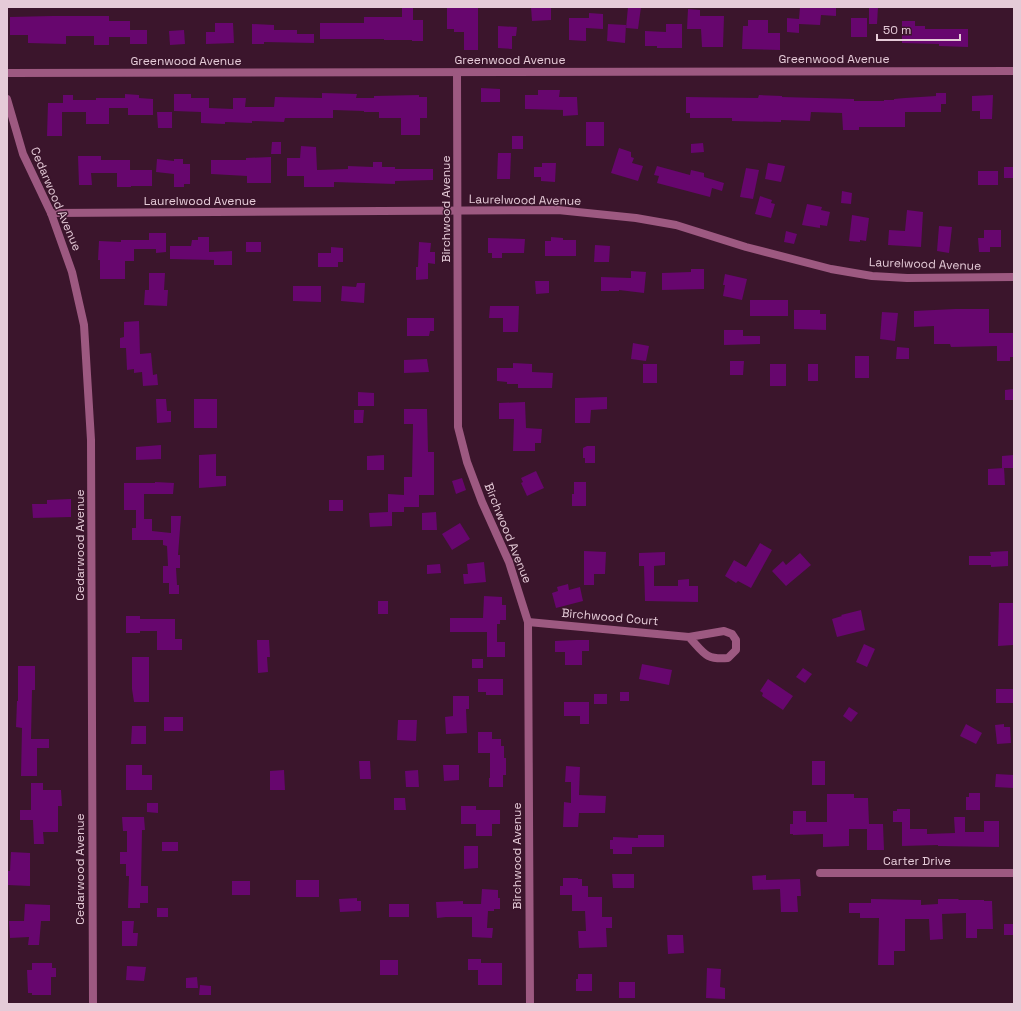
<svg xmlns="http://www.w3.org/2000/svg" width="1021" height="1011" viewBox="0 0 1021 1011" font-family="'Space Grotesk',sans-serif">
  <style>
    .building { fill: #67066e }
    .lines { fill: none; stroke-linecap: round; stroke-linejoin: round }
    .street { stroke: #9d5981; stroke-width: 8 }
    .labels { text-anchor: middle; stroke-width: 3; stroke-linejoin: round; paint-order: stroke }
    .street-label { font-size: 12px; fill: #e5cbd8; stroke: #3b152c }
  </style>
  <rect width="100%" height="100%" fill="#3b152c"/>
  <g class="building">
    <polygon points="402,7 413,7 413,20 423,20 423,41 412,41 412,40 384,40 384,39 320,39 320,23 364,23 364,17 402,17"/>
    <polygon points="447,7 478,7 478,50 464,50 464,32 454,32 454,29 447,29"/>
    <polygon points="531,7 551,7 551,20 532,21"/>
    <polygon points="628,7 641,7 638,29 626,28"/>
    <polygon points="800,7 836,7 836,16 821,15 820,25 799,24 799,33 787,32 787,18 799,19"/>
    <polygon points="869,7 878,7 877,24 869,24"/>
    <polygon points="688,9 700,10 700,16 724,16 723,47 702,47 701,29 687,29"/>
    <polygon points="589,13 603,14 603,29 586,28 586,41 569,40 569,18 589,18"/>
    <polygon points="52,16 109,16 109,21 130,21 130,30 147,30 147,44 130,44 130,37 109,37 109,45 94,45 94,36 66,36 66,44 28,43 28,35 10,35 10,17"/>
    <rect x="851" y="18" width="16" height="19"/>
    <polygon points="748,20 768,20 768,33 780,33 780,50 742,49 743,26 748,26"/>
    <polygon points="902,21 915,21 915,26 925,26 925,29 968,29 968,47 939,46 939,44 902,43"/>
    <polygon points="215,23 233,23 234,43 206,44 206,32 215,32"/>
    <polygon points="252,24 274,25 274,30 297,30 297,34 314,34 314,43 264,42 264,44 252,44"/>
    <polygon points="608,24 626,25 625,43 607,41"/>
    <polygon points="666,24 682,24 682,48 657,48 657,46 645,46 645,31 666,32"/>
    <polygon points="498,26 517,27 516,36 512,36 512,49 498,48"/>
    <polygon points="184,30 185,44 170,45 169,31"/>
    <polygon points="481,88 500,89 500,102 481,102"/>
    <polygon points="538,90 560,90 559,97 577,97 578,115 563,116 563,110 525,109 525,95 538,95"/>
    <polygon points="322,93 357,94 356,98 374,98 374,96 419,95 419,97 427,97 427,118 420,118 420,135 401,135 401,118 379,118 379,112 364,112 364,111 333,110 333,118 285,118 284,122 252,121 252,123 225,122 225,124 201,123 201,112 174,111 174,94 191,94 191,98 209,98 209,108 233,109 233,98 246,98 245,107 274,107 275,97 322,98"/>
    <polygon points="936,93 946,93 946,104 941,104 941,112 905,112 905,127 859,127 859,130 843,130 842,113 811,112 810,121 781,120 781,122 732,121 732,118 690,118 690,113 686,113 686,97 758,98 759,95 782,96 782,97 854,99 854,101 884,101 884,100 894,100 894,99 905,98 936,96"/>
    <polygon points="125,94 139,95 139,98 153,99 153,115 128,115 128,108 109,108 109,124 86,124 86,112 62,112 62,136 47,136 48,103 63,103 63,95 73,95 73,100 96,100 96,98 125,98"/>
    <polygon points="993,95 992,119 980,119 980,111 972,111 972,96"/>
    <polygon points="157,112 172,112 172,128 158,128"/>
    <rect x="586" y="122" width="18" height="24"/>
    <rect x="512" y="136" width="11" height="13"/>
    <polygon points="272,142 281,142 281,154 271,154"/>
    <polygon points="703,143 704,152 691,153 691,144"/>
    <polygon points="301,146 316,147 317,170 348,169 348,166 373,167 373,162 382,162 382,167 395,167 395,169 433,169 433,180 395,181 395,184 334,182 334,187 304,187 304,176 287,176 287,158 300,158"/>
    <polygon points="619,148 631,152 631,157 634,158 632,163 643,166 638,181 611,173"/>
    <polygon points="498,153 511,153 510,179 497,179"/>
    <polygon points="78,156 101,156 101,160 130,160 130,170 152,170 152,186 131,186 131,187 117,187 117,173 91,173 92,185 79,185"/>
    <polygon points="271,157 271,183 247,183 247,176 211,174 211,160 246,160 246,158"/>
    <polygon points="157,159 174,161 174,159 183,159 183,164 190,164 190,184 184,184 184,187 174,187 174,174 156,172"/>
    <polygon points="542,163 556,163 555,182 541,181 541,177 534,177 534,167 542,167"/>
    <polygon points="768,163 785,166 781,182 765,179"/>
    <polygon points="657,166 690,175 691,170 704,173 704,177 724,183 722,191 712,188 710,197 657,183 659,176 654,175"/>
    <rect x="1004" y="167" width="10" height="11"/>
    <polygon points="746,168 759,170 753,199 740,197"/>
    <rect x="978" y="171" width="20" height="14"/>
    <polygon points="842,191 852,193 851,204 841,203"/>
    <polygon points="760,196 772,200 771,203 775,204 771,218 755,214"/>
    <polygon points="807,204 822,207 821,210 830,212 827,226 820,225 820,228 802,225"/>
    <polygon points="907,210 923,212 921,247 888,245 889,230 905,231"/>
    <polygon points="852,215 869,218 866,241 860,240 860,242 849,241"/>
    <polygon points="939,226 952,227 949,253 937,251"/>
    <polygon points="984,230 1001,230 1001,247 990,247 990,252 979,252 978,238 984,238"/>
    <polygon points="786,231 797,234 794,244 784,242"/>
    <polygon points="149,233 166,233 166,252 156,253 156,249 134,249 134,261 125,261 125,279 100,279 100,260 98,260 99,241 121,242 121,240 149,240"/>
    <polygon points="198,237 209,237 209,252 232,251 232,265 214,265 214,260 170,259 170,246 191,246 192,240 198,240"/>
    <polygon points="551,237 563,238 563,240 576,240 576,256 545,256 545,241 551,241"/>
    <polygon points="488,238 525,239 524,253 502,253 502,258 492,258 492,253 488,253"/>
    <rect x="246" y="242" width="15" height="10"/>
    <polygon points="419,242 431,243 430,252 435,252 435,264 428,263 428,279 416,280 416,267 418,267"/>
    <polygon points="595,245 610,246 609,262 594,262"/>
    <polygon points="331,247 343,248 343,262 338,262 338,267 318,267 318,253 331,253"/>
    <polygon points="691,269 704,269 704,289 662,290 662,273 691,272"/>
    <polygon points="631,271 646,272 644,293 619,290 619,291 601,291 601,277 631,278"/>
    <polygon points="149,273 165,273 164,290 168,290 167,306 144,305 145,290 149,290"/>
    <polygon points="725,274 747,279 742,300 723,296 725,285 723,285"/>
    <polygon points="535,281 549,281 549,293 536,294"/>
    <polygon points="357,283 365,283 364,303 341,301 342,286 356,287"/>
    <polygon points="293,286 321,286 321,302 293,301"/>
    <rect x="750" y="300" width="38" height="16"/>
    <polygon points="490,306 519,306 518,332 503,332 503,318 489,318"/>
    <polygon points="955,309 989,309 989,333 1014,333 1014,357 1010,357 1010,361 997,361 997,346 951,347 950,344 934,344 934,326 914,327 914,311"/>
    <polygon points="794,310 820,310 820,314 826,314 826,330 794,329"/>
    <polygon points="882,312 898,313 895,341 880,339"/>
    <polygon points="407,318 434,318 434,331 430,331 429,336 407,336"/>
    <polygon points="139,321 140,354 151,353 153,375 157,374 158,385 143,386 142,372 134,373 134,369 127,370 126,348 120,348 120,338 124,337 124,322"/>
    <polygon points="724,330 743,330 743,336 760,336 760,344 724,345"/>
    <polygon points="633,343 649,346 646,361 631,359"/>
    <polygon points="897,347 909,348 909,359 896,359"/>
    <rect x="855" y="356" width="14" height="22"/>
    <polygon points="427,359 429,372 404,373 404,360"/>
    <polygon points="730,361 744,361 743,375 730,375"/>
    <polygon points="513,363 532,364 532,372 553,373 552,388 518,388 518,384 507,384 507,382 497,381 497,368 513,368"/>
    <rect x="643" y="364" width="14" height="19"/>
    <rect x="770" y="364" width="16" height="22"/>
    <rect x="808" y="364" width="10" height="17"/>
    <polygon points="1014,389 1014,400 1005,400 1005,390"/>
    <polygon points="358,392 374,393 374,406 358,406"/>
    <polygon points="607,397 607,409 591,410 590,423 575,423 575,398"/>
    <polygon points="156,399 166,399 167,411 171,411 171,422 157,423"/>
    <rect x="194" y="399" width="23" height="29"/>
    <polygon points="525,402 526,428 542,429 541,443 535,443 535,451 513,451 514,419 499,419 499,403"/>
    <polygon points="404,409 427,409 428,452 434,452 434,495 419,495 419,507 404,507 404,512 392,512 392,526 370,527 369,513 388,512 388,494 404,495 404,477 412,477 413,424 404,424"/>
    <polygon points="354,410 364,410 363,423 354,423"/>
    <polygon points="161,445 161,459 136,460 136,447"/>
    <polygon points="587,446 595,446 595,463 585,463 585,458 583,458 583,448"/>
    <polygon points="216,454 216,476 226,476 226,486 199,488 199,455"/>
    <polygon points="384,455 384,470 367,470 367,456"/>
    <polygon points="1014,455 1014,468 1002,468 1002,456"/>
    <polygon points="1004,468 1005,485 988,485 988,469"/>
    <polygon points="536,471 544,488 527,496 521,483 523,482 521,478"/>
    <polygon points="462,478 466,490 456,494 452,481"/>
    <polygon points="155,482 174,483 173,494 144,494 144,519 152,519 152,531 171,533 171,516 181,516 178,555 180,555 180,568 176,568 177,585 179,585 179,594 169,594 169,583 163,583 163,566 168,566 167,546 163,545 163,540 132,540 132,528 136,528 136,510 124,510 124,483 155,483"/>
    <polygon points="574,482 586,482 586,506 572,506 572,494 574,494"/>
    <polygon points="71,499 71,517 33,518 32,504 47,504 47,500"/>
    <rect x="329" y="500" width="14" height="11"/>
    <polygon points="436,512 437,530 422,530 422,513"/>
    <polygon points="460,523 470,539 452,550 442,534"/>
    <polygon points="760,543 772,550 751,588 738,581 736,583 725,576 734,560 746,567"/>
    <polygon points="584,551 606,552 605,574 594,574 594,585 584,585"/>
    <polygon points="1008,551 1008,566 991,567 991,565 969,565 969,556 991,556 990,552"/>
    <polygon points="665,552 665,565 654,566 654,586 678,586 678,580 689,579 689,586 698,586 698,602 645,601 644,566 639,566 639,553"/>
    <polygon points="800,553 811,565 786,586 772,571 783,561 786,565"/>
    <polygon points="484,562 486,582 464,584 463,574 468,574 467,564"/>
    <polygon points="440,564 441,573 427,574 427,565"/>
    <polygon points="568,584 569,590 580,587 583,601 556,608 552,593 558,591 557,587"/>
    <polygon points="484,596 502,597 502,605 506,605 506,620 500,620 500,624 497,624 497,642 505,642 505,657 487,657 487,632 450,632 450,618 483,618"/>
    <rect x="378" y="601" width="10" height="13"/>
    <polygon points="999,603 1014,603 1013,645 998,646"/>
    <polygon points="861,610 865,630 837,637 832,619 842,616 841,615"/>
    <polygon points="126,616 140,616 140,619 175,619 175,639 182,639 182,650 157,650 157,631 140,631 140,633 126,633"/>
    <polygon points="257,640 269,640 270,657 267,657 268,672 258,673"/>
    <polygon points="576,640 589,640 589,651 582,651 582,665 565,665 565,652 555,652 555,641"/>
    <polygon points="864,644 875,649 867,667 856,662"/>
    <polygon points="132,657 149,657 149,702 134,702 132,689"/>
    <rect x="472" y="659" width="11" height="9"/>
    <polygon points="642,664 672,670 669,685 639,679"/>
    <polygon points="18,666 35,666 35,690 32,690 31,739 49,739 49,748 37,748 37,776 21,776 22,728 16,727 17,701 18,701"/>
    <polygon points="803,668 812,674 805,683 796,677"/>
    <polygon points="478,679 503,679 503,695 486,695 486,692 478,692"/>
    <polygon points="768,679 793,696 783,710 762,696 763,693 760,691"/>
    <rect x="996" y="689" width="18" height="14"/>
    <rect x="620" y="692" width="9" height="9"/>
    <rect x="594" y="694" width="13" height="10"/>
    <polygon points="453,696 469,696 469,709 466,709 467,733 446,734 445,717 453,716"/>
    <polygon points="564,702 589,702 589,724 580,724 580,716 564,716"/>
    <polygon points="849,707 858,713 851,722 843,716"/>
    <rect x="164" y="717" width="19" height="14"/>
    <polygon points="398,720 417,720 416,741 397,740"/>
    <polygon points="966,724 982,733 976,744 960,736"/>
    <polygon points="1004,724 1004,727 1010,727 1011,743 997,744 995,725"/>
    <polygon points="132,726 146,726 146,744 131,744"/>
    <polygon points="478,732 492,732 492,739 501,739 501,746 504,746 504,758 506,758 506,775 503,775 503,787 489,787 489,778 490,778 490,753 478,753"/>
    <polygon points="359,761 370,761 371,779 360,779"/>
    <rect x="812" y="761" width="13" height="24"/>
    <polygon points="126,765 142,765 142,775 152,775 152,790 126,790"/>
    <polygon points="443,765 459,765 459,780 444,781"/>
    <polygon points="566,766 580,767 579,795 606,796 605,813 579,813 578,827 563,827 564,802 571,803 571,782 565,782"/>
    <polygon points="284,770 285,790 270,790 270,771"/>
    <polygon points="418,770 419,787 406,787 405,771"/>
    <polygon points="996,774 1014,775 1014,788 995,787"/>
    <polygon points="31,783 43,783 43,790 61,790 62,806 58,806 58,832 43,832 44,844 34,844 33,820 20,820 20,810 31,810"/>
    <polygon points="969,793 980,793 980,810 966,810 966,797 969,797"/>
    <polygon points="827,794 854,794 854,798 868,798 869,824 883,824 884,850 867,850 867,829 849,829 849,846 823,847 823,834 793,835 793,834 790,834 790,824 793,824 793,811 806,811 806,822 827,822"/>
    <polygon points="394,798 405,798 406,810 394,810"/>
    <polygon points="147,803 158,803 158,813 147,812"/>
    <polygon points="461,806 476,806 476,810 500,810 500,824 492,824 492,836 476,836 476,824 461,824"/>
    <polygon points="897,809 910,809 910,829 927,829 927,834 955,833 954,817 965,817 965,832 984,832 984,821 999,821 999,847 938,846 938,845 902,846 902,822 893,822 893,811 897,811"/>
    <polygon points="122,817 144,817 145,830 142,830 141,886 148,886 148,903 140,903 140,908 128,908 129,876 126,876 126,864 120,864 120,852 127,852 127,831 123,831"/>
    <polygon points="638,835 664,835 664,847 632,847 632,854 613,854 613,849 610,849 610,840 613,840 613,837 638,838"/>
    <rect x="162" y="842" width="16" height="9"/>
    <polygon points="464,846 478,846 478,868 464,869"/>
    <polygon points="11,852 30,853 30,886 7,885 7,871 10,871"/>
    <polygon points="612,874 634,874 634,888 613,888"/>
    <polygon points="766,875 766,880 800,879 801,896 797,896 798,912 781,912 780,889 753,890 752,876"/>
    <polygon points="563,878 578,878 578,879 582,879 582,886 588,886 588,897 602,897 602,917 612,917 612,928 606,928 607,947 579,948 578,931 586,931 585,911 572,911 572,895 560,895 560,886 563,886"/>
    <rect x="296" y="880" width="23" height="17"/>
    <rect x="232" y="881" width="18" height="14"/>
    <polygon points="482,889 498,890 498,898 500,898 500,909 494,909 494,911 488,911 487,928 493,928 492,938 472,937 472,917 446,917 437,918 436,902 463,901 463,904 481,904"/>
    <polygon points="357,898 357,901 361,901 361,911 340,912 339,899"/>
    <polygon points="871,899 921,900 921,905 938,904 938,899 958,899 959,900 984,900 984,901 992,901 993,929 977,929 977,938 966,938 966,913 942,914 943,939 930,940 929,919 905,919 905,951 894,951 894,965 878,965 879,918 860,918 860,913 849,913 849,903 871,903"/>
    <polygon points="25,904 50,905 50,921 41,921 39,945 28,945 29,937 10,938 9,921 24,921"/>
    <rect x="389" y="904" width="20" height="13"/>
    <rect x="157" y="908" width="11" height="9"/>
    <polygon points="122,921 134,921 133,933 138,933 137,946 122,946"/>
    <rect x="1004" y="924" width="9" height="11"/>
    <polygon points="667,935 683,935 684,953 668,954"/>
    <polygon points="468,959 481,959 481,963 502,963 502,985 478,985 478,970 468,970"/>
    <rect x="380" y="960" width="18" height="15"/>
    <polygon points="32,963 52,963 52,968 56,968 56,977 51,977 51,995 32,995 32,993 28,993 27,970 32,970"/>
    <polygon points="127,966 146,967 144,981 126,980"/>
    <polygon points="707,968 721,969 720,987 725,988 725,999 706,998"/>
    <polygon points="578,974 592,974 592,991 576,991 576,979 578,979"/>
    <polygon points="197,977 198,988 186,988 186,978"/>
    <rect x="619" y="982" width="16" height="16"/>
    <polygon points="200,985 211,986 211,995 199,995"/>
  </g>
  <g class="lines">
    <g class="street">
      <polyline points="7,73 1014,71"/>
      <polyline points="457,73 458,427 467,462 482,502 509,562 528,622 530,1004"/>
      <polyline points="7,99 23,154 51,213 72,272 84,325 91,440 93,1004"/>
      <polyline points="51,213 558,210 636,218 676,225 746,247 831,269 872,276 907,278 1014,277"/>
      <path d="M 528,622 L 689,637 C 704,653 705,660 728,658 L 736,650 L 736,640 L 732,634 L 724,631 L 689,637"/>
      <polyline points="820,873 1014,873"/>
    </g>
  </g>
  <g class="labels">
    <g class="street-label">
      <text x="834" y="63">Greenwood Avenue</text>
      <text x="510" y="64">Greenwood Avenue</text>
      <text x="186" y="65">Greenwood Avenue</text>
      <text transform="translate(56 199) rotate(67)" y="4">Cedarwood Avenue</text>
      <text transform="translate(525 200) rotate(1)" y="4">Laurelwood Avenue</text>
      <text x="200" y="205">Laurelwood Avenue</text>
      <text transform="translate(446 209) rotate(-90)" y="4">Birchwood Avenue</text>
      <text transform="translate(925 264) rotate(2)" y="4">Laurelwood Avenue</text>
      <text transform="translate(508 533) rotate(68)" y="4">Birchwood Avenue</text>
      <text transform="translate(80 545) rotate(-90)" y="4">Cedarwood Avenue</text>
      <text transform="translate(610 617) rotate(5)" y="4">Birchwood Court</text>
      <text transform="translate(517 856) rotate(-90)" y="4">Birchwood Avenue</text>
      <text x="917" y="865">Carter Drive</text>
      <text transform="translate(80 869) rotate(-90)" y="4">Cedarwood Avenue</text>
    </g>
  </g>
  <rect width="1021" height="1011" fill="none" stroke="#e5cbd8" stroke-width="16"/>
  <path d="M877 34v6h83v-6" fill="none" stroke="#e5cbd8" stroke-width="2"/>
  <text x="883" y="34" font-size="12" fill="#e5cbd8" stroke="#3b152c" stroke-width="3" paint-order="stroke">50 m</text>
</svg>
